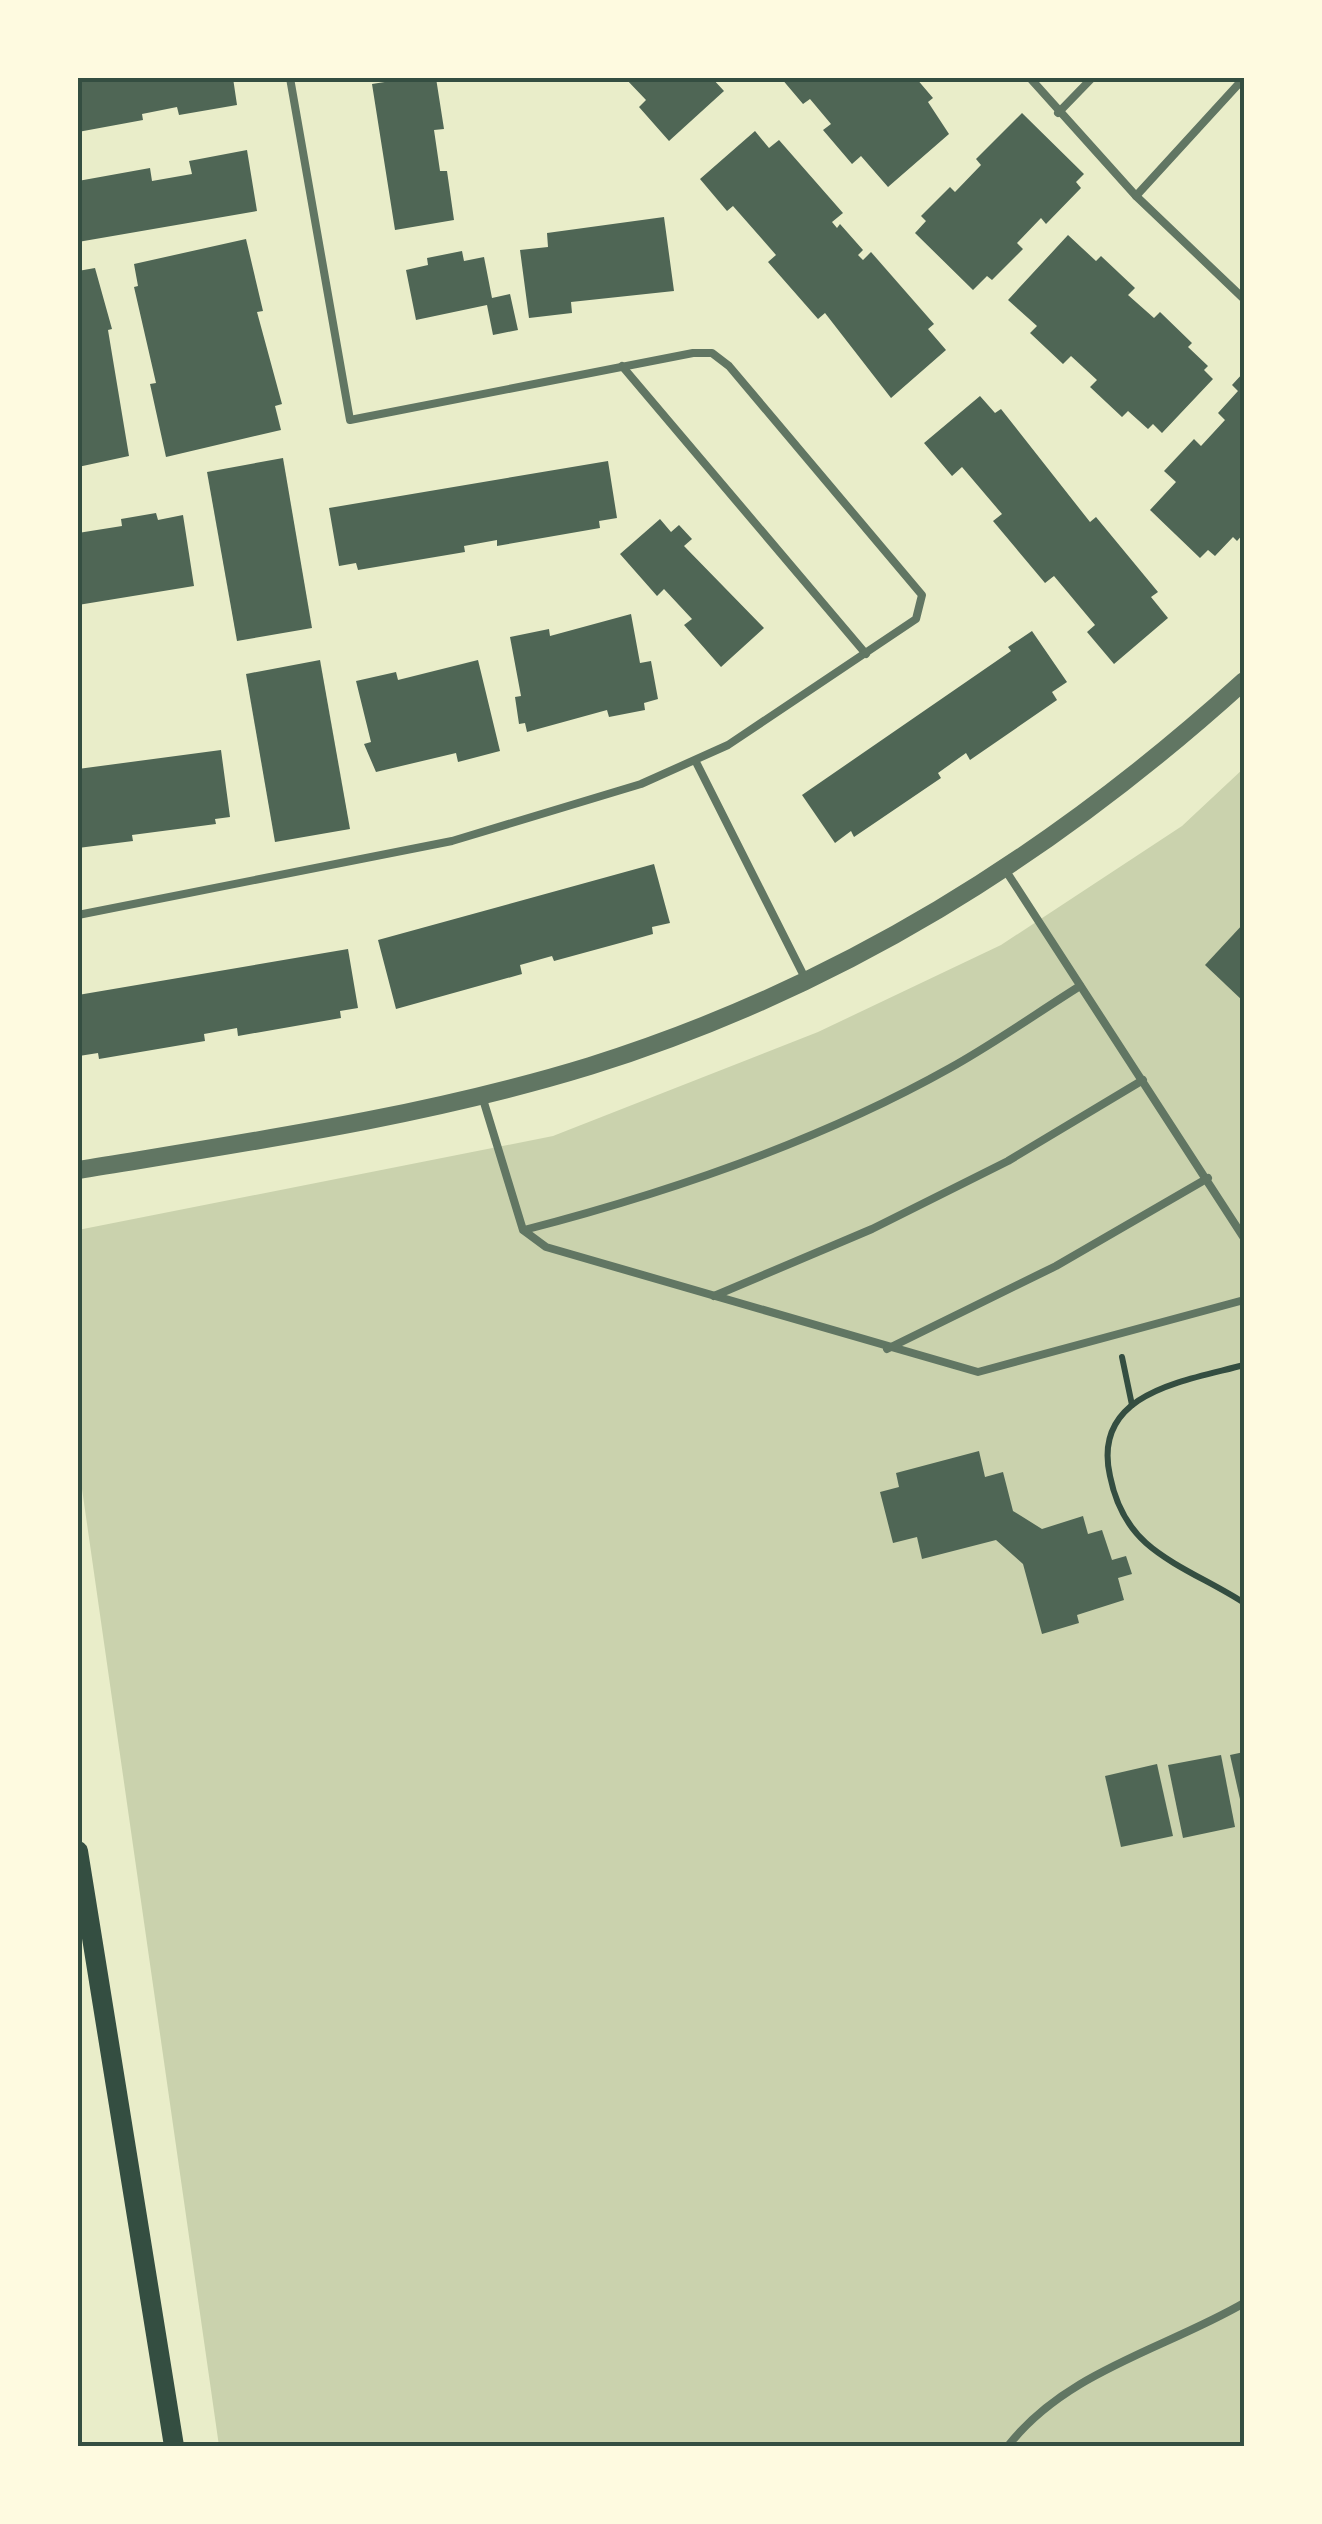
<svg xmlns="http://www.w3.org/2000/svg" width="1322" height="2524" viewBox="0 0 1322 2524" font-family="'Asap Condensed',sans-serif">
  <style>
    .green { fill: #cad2ad }
    .building { fill: #4f6655 }
    .lines { fill: none; stroke-linecap: round; stroke-linejoin: round }
    .path { stroke: #344e41; stroke-width: 6 }
    .service { stroke: #617663; stroke-width: 8 }
    .tertiary { stroke: #617663; stroke-width: 18 }
    .secondary { stroke: #344e41; stroke-width: 20 }
    .neatline { fill: none; stroke: #344e41; stroke-width: 4 }
  </style>
  <rect width="100%" height="100%" fill="#e9edc9"/>
  <polygon class="green" points="1244,768 1244,2446 219,2446 78,1461 78,1230 553,1136 818,1032 1001,945 1182,826"/>
  <g class="building">
    <polygon points="78,78 233,78 237,105 179,115 177,107 142,114 143,120 78,132"/>
    <polygon points="410,78 436,78 444,129 434,130 440,171 447,171 454,220 395,230 372,84"/>
    <polygon points="625,78 712,78 724,91 669,141 639,107 646,100"/>
    <polygon points="781,78 916,78 933,98 928,102 949,134 888,187 861,156 852,164 823,130 831,124 810,99 803,104"/>
    <polygon points="1022,113 1084,174 1076,182 1081,188 1046,224 1041,218 1017,243 1023,249 992,280 987,276 973,290 915,233 926,221 921,216 950,187 955,192 981,165 976,159"/>
    <polygon points="755,131 769,148 779,140 843,213 832,222 837,228 840,224 863,250 858,255 863,260 871,252 934,324 928,329 946,350 891,398 825,313 818,319 768,262 776,255 733,206 727,211 700,179"/>
    <polygon points="247,150 257,211 78,242 78,181 150,168 152,181 192,174 189,161"/>
    <polygon points="664,217 674,291 571,302 572,313 529,318 520,250 548,247 547,233"/>
    <polygon points="1068,235 1096,261 1101,256 1135,288 1128,295 1154,318 1160,312 1192,343 1188,347 1208,366 1204,370 1213,379 1162,433 1153,424 1148,429 1128,411 1122,417 1090,387 1097,380 1071,356 1063,364 1030,333 1037,326 1008,300"/>
    <polygon points="246,239 263,311 257,312 282,404 275,406 281,430 166,457 150,384 156,383 134,287 138,286 134,264"/>
    <polygon points="462,251 464,261 484,257 492,298 510,294 518,330 493,335 487,305 416,320 406,270 428,265 427,258"/>
    <polygon points="95,268 112,329 108,330 129,456 78,467 78,271"/>
    <polygon points="1244,372 1244,533 1237,541 1233,537 1215,556 1208,550 1200,558 1150,510 1176,482 1164,471 1194,439 1201,446 1225,420 1218,413 1238,391 1232,385"/>
    <polygon points="980,396 995,413 1001,409 1090,522 1096,517 1158,592 1151,597 1168,618 1114,664 1087,632 1095,625 1054,576 1045,583 993,521 1002,514 962,467 952,476 924,443"/>
    <polygon points="283,458 312,628 237,641 207,472"/>
    <polygon points="608,461 617,518 599,521 600,528 497,546 497,540 464,546 465,552 358,570 356,563 339,566 329,508"/>
    <polygon points="156,513 158,520 183,515 194,586 78,605 78,533 122,526 121,519"/>
    <polygon points="660,519 671,532 679,525 692,539 684,546 764,628 721,667 684,625 692,619 664,589 657,596 620,554"/>
    <polygon points="631,614 640,663 651,661 658,699 644,703 645,710 609,717 607,710 527,732 525,723 519,724 515,697 521,696 510,637 549,629 550,636"/>
    <polygon points="1032,631 1067,682 1052,692 1057,700 970,760 966,753 938,773 941,778 854,837 851,831 835,843 802,795 1011,651 1008,647"/>
    <polygon points="320,660 350,829 275,842 246,674"/>
    <polygon points="478,660 500,751 458,762 456,753 376,772 364,744 371,742 356,681 396,672 398,680"/>
    <polygon points="221,750 230,817 215,819 216,824 132,835 133,841 78,848 78,769"/>
    <polygon points="654,864 670,923 652,927 653,934 554,961 552,956 520,965 522,974 396,1009 378,940"/>
    <polygon points="1244,923 1244,1002 1205,965"/>
    <polygon points="348,949 358,1008 340,1011 341,1018 238,1036 237,1028 204,1034 205,1041 99,1059 98,1053 79,1056 78,995"/>
    <polygon points="979,1451 985,1477 1003,1472 1013,1511 1042,1529 1083,1516 1088,1534 1102,1530 1112,1560 1126,1556 1132,1574 1118,1578 1124,1600 1077,1615 1079,1623 1042,1634 1023,1564 996,1540 922,1559 917,1537 893,1543 880,1492 899,1487 896,1473"/>
    <polygon points="1244,1752 1244,1807 1242,1808 1230,1755"/>
    <polygon points="1221,1755 1235,1827 1183,1838 1168,1765"/>
    <polygon points="1157,1764 1173,1836 1121,1847 1105,1776"/>
  </g>
  <g class="lines">
    <g class="path">
      <polyline points="1122,1357 1132,1405"/>
      <path d="M 1244,1365 C 1185,1381 1091,1392 1110,1476 C 1115,1501 1126,1525 1146,1543 C 1173,1567 1214,1583 1244,1603"/>
    </g>
    <g class="service">
      <polyline points="1030,78 1136,196 1244,299"/>
      <polyline points="1058,113 1092,78"/>
      <polyline points="1136,196 1244,78"/>
      <polyline points="622,366 866,654"/>
      <polyline points="696,762 806,980"/>
      <polyline points="1006,871 1244,1238"/>
      <polyline points="78,915 452,841 641,784 728,745 916,619 922,595 729,366 712,353 693,353 350,420 290,78"/>
      <polyline points="482,1096 523,1230 546,1247 978,1372 1244,1300"/>
      <path d="M 524,1230 C 671,1192 818,1142 950,1068 C 995,1043 1037,1013 1080,986"/>
      <polyline points="714,1296 872,1229 1008,1161 1143,1080"/>
      <polyline points="887,1349 1056,1266 1208,1178"/>
      <path d="M 1008,2446 C 1066,2371 1165,2349 1244,2303"/>
    </g>
    <path class="tertiary" d="M 78,1170 C 248,1142 424,1117 590,1066 C 839,988 1052,855 1244,681"/>
    <polyline class="secondary" points="78,1851 174,2446"/>
  </g>
  <rect width="1322" height="2524" fill="none" stroke="#fefae0" stroke-width="160"/>
  <rect x="80" y="80" width="1162" height="2364" class="neatline"/>
</svg>
